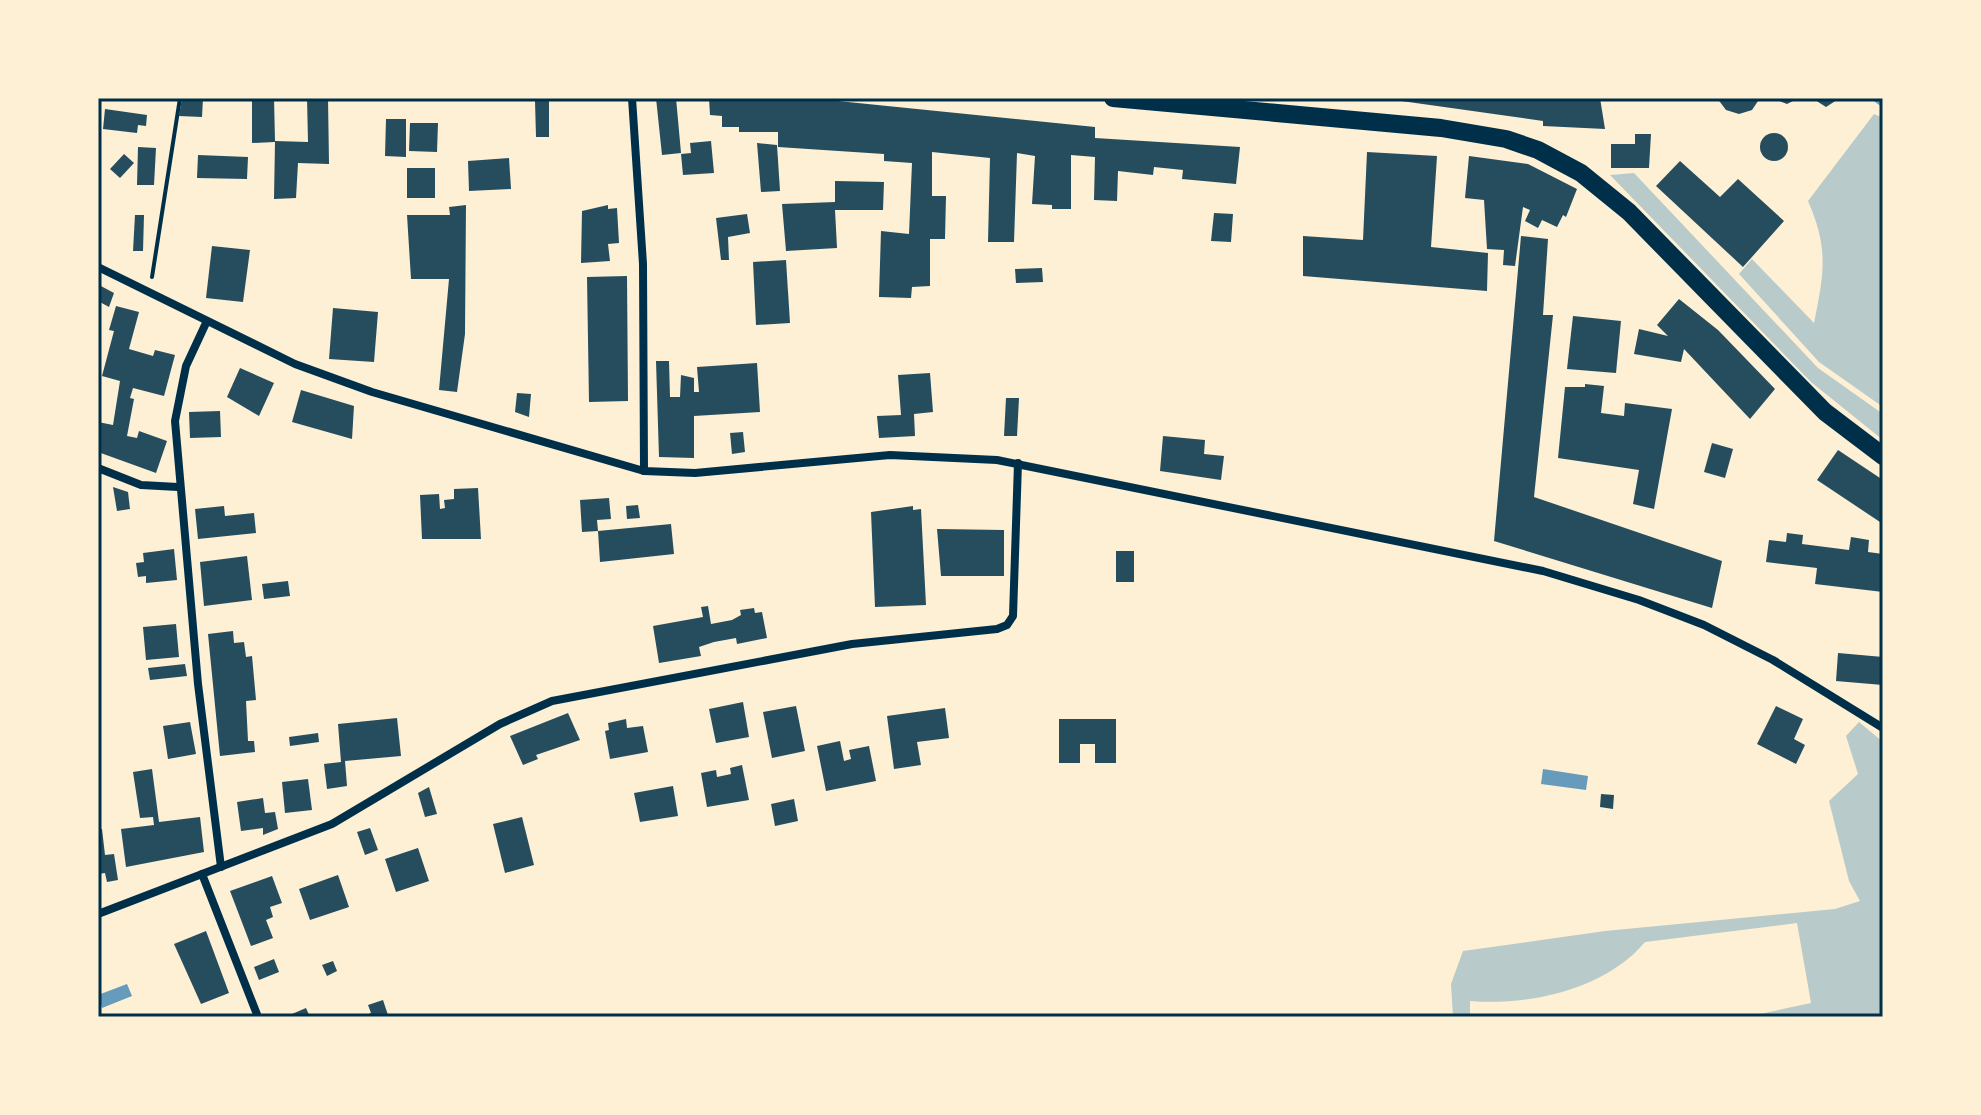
<svg xmlns="http://www.w3.org/2000/svg" width="1981" height="1115" viewBox="0 0 1981 1115" font-family="'Source Serif 4',serif">
  <style>
    .green { fill: #b9caca }
    .water { fill: #669bbc }
    .lines { fill: none; stroke-linecap: round; stroke-linejoin: round }
    .stream { stroke: #669bbc; stroke-width: 6 }
    .building { fill: #264d5e }
    .path { stroke: #003049; stroke-width: 4 }
    .minor { stroke: #003049; stroke-width: 8 }
    .primary { stroke: #003049; stroke-width: 18 }
    .neatline { fill: none; stroke: #003049; stroke-width: 3 }
  </style>
  <rect width="100%" height="100%" fill="#fdf0d5"/>
  <g class="green">
    <path d="M 1874,114 L 1883,118 L 1883,407 L 1819,362 L 1739,274 L 1752,259 L 1814,323 C 1824,273 1829,249 1808,201 Z"/>
    <polygon points="1634,173 1818,368 1883,414 1883,440 1811,382 1610,175"/>
    <path d="M 1859,722 L 1883,742 L 1883,1017 L 1746,1017 L 1811,1003 L 1797,923 L 1645,942 C 1606,989 1530,1006 1470,1001 L 1470,1017 L 1453,1017 L 1451,984 L 1463,951 L 1605,931 L 1835,909 L 1860,901 L 1849,881 L 1829,801 L 1858,774 L 1846,736 Z"/>
  </g>
  <g class="water">
    <polygon points="1543,769 1588,776 1586,790 1541,784"/>
    <polygon points="127,984 132,996 102,1008 98,995"/>
  </g>
  <g class="lines">
    <polyline class="stream" points="1875,98 1883,104"/>
  </g>
  <g class="building">
    <polygon points="182,98 203,98 202,117 179,116"/>
    <polygon points="252,98 274,98 275,141 308,142 307,98 328,98 329,164 298,163 296,198 274,199 275,142 252,143"/>
    <polygon points="529,98 549,98 549,137 536,137 535,101"/>
    <polygon points="656,98 676,98 681,153 662,155"/>
    <polygon points="709,98 838,101 1095,127 1095,138 1240,147 1236,184 1182,179 1183,170 1154,167 1153,175 1118,171 1117,201 1094,200 1095,157 1071,155 1071,209 1052,209 1052,205 1032,204 1035,156 1017,153 1014,242 988,242 990,158 932,152 932,196 946,196 945,239 930,239 930,286 912,287 911,298 879,297 881,231 909,234 912,163 884,161 884,154 778,147 778,132 739,132 739,127 722,127 722,116 710,115"/>
    <polygon points="1380,98 1543,98 1569,101 1569,98 1600,98 1605,129 1543,126 1543,121"/>
    <polygon points="1717,98 1760,98 1752,110 1739,114 1726,110"/>
    <polygon points="1772,98 1799,98 1787,104"/>
    <polygon points="1812,98 1840,98 1826,107"/>
    <polygon points="105,109 147,115 146,126 138,125 137,133 103,129"/>
    <polygon points="386,119 406,119 406,157 385,156"/>
    <polygon points="410,123 438,123 437,152 409,151"/>
    <circle cx="1774" cy="147" r="14"/>
    <polygon points="1635,134 1651,134 1649,168 1611,168 1611,144 1635,144"/>
    <polygon points="711,141 714,173 683,175 681,154 691,153 690,143"/>
    <polygon points="757,143 777,145 780,191 761,192"/>
    <polygon points="138,147 156,148 154,185 137,185"/>
    <polygon points="1367,152 1437,156 1431,247 1488,253 1487,291 1303,276 1303,236 1363,240"/>
    <polygon points="124,154 134,163 120,178 110,169"/>
    <polygon points="198,155 248,157 247,179 197,178"/>
    <polygon points="1469,156 1528,164 1577,189 1566,217 1563,215 1557,227 1542,220 1538,228 1525,221 1530,210 1523,207 1515,266 1503,265 1504,250 1487,249 1484,200 1465,198"/>
    <polygon points="509,158 511,189 469,191 468,161"/>
    <polygon points="1680,161 1720,197 1738,179 1784,221 1743,267 1656,186"/>
    <rect x="407" y="168" width="28" height="30"/>
    <polygon points="835,181 884,182 883,210 835,210 837,248 786,251 782,204 835,202"/>
    <polygon points="466,205 465,334 457,392 439,390 449,279 411,279 407,215 450,215 449,207"/>
    <polygon points="608,205 608,209 617,208 619,243 608,244 610,261 581,263 582,211"/>
    <polygon points="1214,213 1233,214 1231,242 1211,241"/>
    <polygon points="747,214 750,233 728,237 729,260 721,260 716,218"/>
    <polygon points="135,215 144,215 143,251 133,251"/>
    <polygon points="1521,236 1548,239 1543,315 1553,315 1534,497 1722,561 1712,608 1494,541"/>
    <polygon points="212,246 250,250 243,302 206,298"/>
    <polygon points="786,260 790,323 756,325 753,262"/>
    <polygon points="1042,268 1043,282 1016,283 1015,269"/>
    <polygon points="627,276 628,401 589,402 587,277"/>
    <polygon points="99,285 114,293 109,307 98,301"/>
    <polygon points="1679,299 1718,330 1775,389 1750,419 1684,349 1681,362 1634,354 1639,329 1668,336 1657,325"/>
    <polygon points="116,306 139,312 129,349 153,356 155,350 175,355 164,396 133,388 130,398 134,399 127,436 137,438 139,431 167,441 156,473 98,452 98,422 113,425 120,381 102,376 114,331 109,330"/>
    <polygon points="333,308 378,312 374,362 329,359"/>
    <polygon points="1573,316 1621,321 1616,373 1567,369"/>
    <polygon points="656,361 669,361 670,397 680,397 681,375 694,378 694,392 699,392 697,367 757,363 760,412 694,416 694,458 659,457"/>
    <polygon points="240,368 274,383 259,416 227,397"/>
    <polygon points="930,373 933,412 914,414 915,436 879,438 877,416 901,415 898,375"/>
    <polygon points="1585,384 1604,386 1601,413 1624,416 1625,403 1672,409 1654,509 1633,504 1639,470 1558,458 1565,387 1585,387"/>
    <polygon points="301,390 354,406 352,439 292,422"/>
    <polygon points="517,393 531,394 529,417 515,412"/>
    <polygon points="1006,398 1019,398 1017,436 1004,436"/>
    <polygon points="220,411 221,437 190,438 189,412"/>
    <polygon points="743,432 745,452 732,454 730,433"/>
    <polygon points="1163,436 1205,440 1204,454 1224,456 1221,480 1160,471"/>
    <polygon points="1712,443 1733,449 1725,478 1704,472"/>
    <polygon points="1838,450 1883,480 1883,524 1817,480"/>
    <polygon points="113,487 128,492 130,509 117,511"/>
    <polygon points="478,488 481,539 422,539 420,495 439,494 440,509 445,508 444,500 454,499 454,489"/>
    <polygon points="609,498 611,519 597,520 598,531 671,524 674,554 600,562 598,531 582,532 580,500"/>
    <polygon points="638,505 640,518 627,519 626,506"/>
    <polygon points="224,506 225,516 254,513 256,533 198,539 195,509"/>
    <polygon points="913,506 913,510 921,509 926,605 875,607 871,512"/>
    <polygon points="937,529 1004,530 1004,576 941,576"/>
    <polygon points="1787,533 1803,535 1802,544 1849,550 1851,537 1869,540 1868,552 1883,554 1883,592 1815,584 1817,568 1766,562 1769,540 1786,542"/>
    <polygon points="174,549 177,580 146,583 146,576 138,577 136,563 144,562 143,553"/>
    <rect x="1116" y="551" width="18" height="31"/>
    <polygon points="247,556 252,600 204,606 200,562"/>
    <polygon points="288,581 290,596 264,599 262,584"/>
    <polygon points="708,606 711,624 732,620 741,615 740,610 754,608 755,613 762,612 767,638 737,644 736,638 714,642 699,647 701,656 659,663 653,626 703,617 701,607"/>
    <polygon points="176,624 179,657 146,660 143,627"/>
    <polygon points="233,631 234,643 244,642 246,657 252,656 256,700 246,701 248,741 254,741 255,752 220,756 208,634"/>
    <polygon points="1838,653 1883,657 1883,685 1836,681"/>
    <polygon points="185,664 187,676 150,680 148,668"/>
    <polygon points="743,702 749,737 716,743 709,709"/>
    <polygon points="796,706 805,751 772,758 763,712"/>
    <polygon points="1776,706 1803,719 1794,739 1805,745 1796,764 1757,744"/>
    <polygon points="945,708 949,738 917,742 921,765 894,769 887,716"/>
    <polygon points="568,713 580,740 536,755 538,759 523,765 510,736"/>
    <polygon points="397,718 401,756 345,761 347,786 327,789 324,764 341,762 338,724"/>
    <polygon points="626,719 627,728 643,726 648,752 610,759 605,731 609,730 608,723"/>
    <polygon points="1059,719 1116,719 1116,763 1095,763 1095,744 1080,744 1080,763 1059,763"/>
    <polygon points="190,722 196,754 168,759 163,726"/>
    <polygon points="318,733 319,742 290,746 289,737"/>
    <polygon points="840,741 844,761 851,759 849,750 869,746 876,781 826,791 817,746"/>
    <polygon points="742,765 749,800 707,807 701,773 716,770 717,777 731,774 730,768"/>
    <polygon points="152,769 159,822 200,817 204,852 126,867 121,829 154,825 153,817 140,818 133,772"/>
    <polygon points="308,779 312,810 285,813 282,782"/>
    <polygon points="673,786 678,816 640,822 634,793"/>
    <polygon points="429,787 437,814 425,817 418,793"/>
    <polygon points="1601,794 1614,795 1613,809 1600,807"/>
    <polygon points="263,798 265,813 275,812 278,829 263,835 263,828 241,831 237,802"/>
    <polygon points="794,799 798,821 775,826 771,804"/>
    <polygon points="522,817 534,865 505,873 493,824"/>
    <polygon points="370,828 378,850 365,855 357,832"/>
    <polygon points="98,829 102,829 105,855 114,854 118,880 107,882 105,873 98,874"/>
    <polygon points="418,848 429,881 396,892 385,859"/>
    <polygon points="338,875 349,907 310,920 299,889"/>
    <polygon points="272,876 282,903 270,907 273,917 266,920 273,938 251,946 230,891"/>
    <polygon points="206,931 229,993 201,1004 174,944"/>
    <polygon points="274,959 279,972 259,980 254,967"/>
    <polygon points="333,961 337,971 327,976 322,965"/>
    <polygon points="383,1000 388,1015 361,1017 371,1013 368,1005"/>
    <polygon points="306,1008 310,1017 285,1017"/>
  </g>
  <g class="lines">
    <polyline class="path" points="152,277 180,98"/>
    <g class="minor">
      <polyline points="632,98 643,264 644,471"/>
      <polyline points="98,267 295,364 372,392 644,471 695,473 890,455 997,460 1543,571 1639,600 1704,625 1773,660 1883,728"/>
      <polyline points="206,323 186,366 175,421 198,684 221,867"/>
      <polyline points="98,468 141,485 178,487"/>
      <polyline points="202,874 258,1017"/>
      <polyline points="98,914 332,824 500,724 552,701 852,644 997,629 1007,625 1013,616 1018,463"/>
    </g>
    <polyline class="primary" points="1113,98 1441,128 1506,139 1538,150 1581,173 1629,212 1825,412 1883,456"/>
  </g>
  <rect width="1981" height="1115" fill="none" stroke="#fdf0d5" stroke-width="200"/>
  <rect x="100" y="100" width="1781" height="915" class="neatline"/>
</svg>
